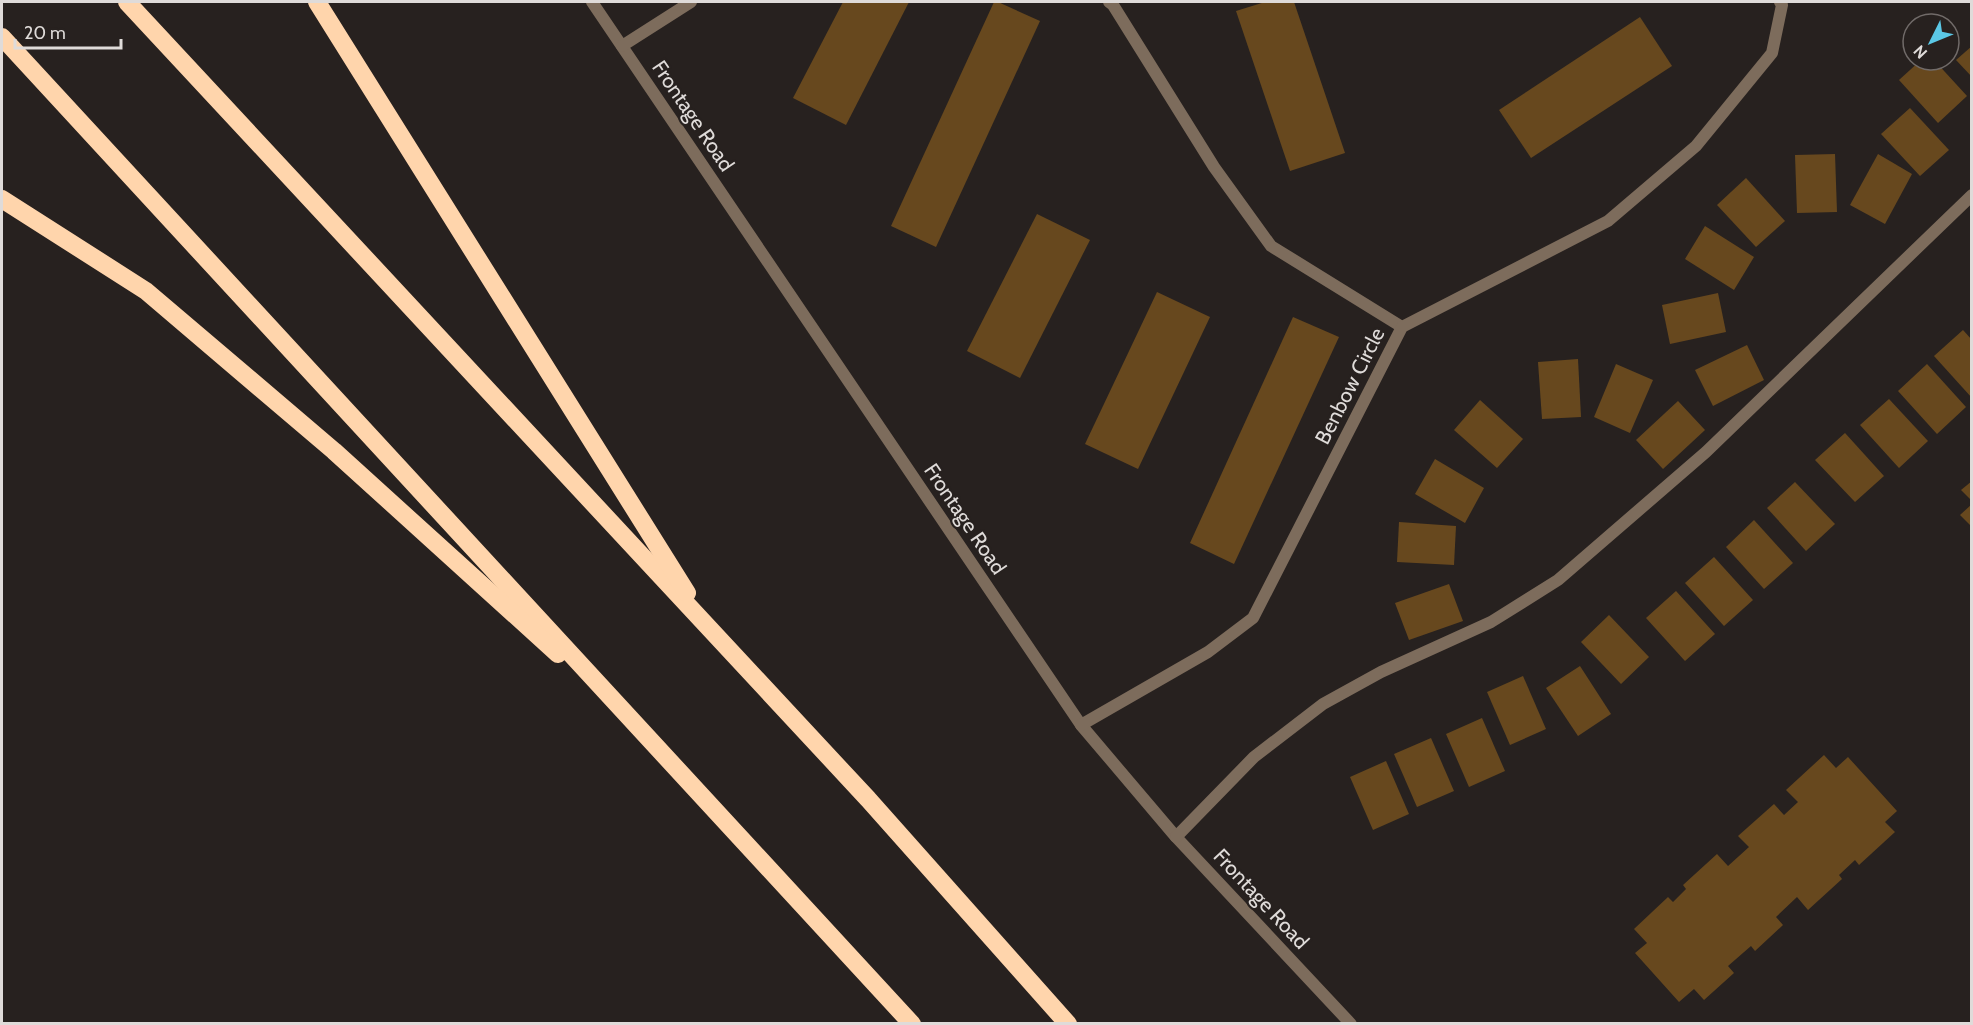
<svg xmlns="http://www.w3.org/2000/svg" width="1973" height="1025" viewBox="0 0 1973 1025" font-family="Cabin,sans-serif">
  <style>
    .building { fill: #67481e }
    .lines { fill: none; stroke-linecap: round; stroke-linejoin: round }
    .street { stroke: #7d6c5c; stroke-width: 12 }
    .highway { stroke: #ffd5ac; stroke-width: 18 }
    .labels { text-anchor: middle; stroke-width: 4.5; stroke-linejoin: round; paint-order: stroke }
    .street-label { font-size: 21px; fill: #dfdbd9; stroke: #27211f }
  </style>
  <rect width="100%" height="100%" fill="#27211f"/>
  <g class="building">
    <polygon points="843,2 909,2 846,125 793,98"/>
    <polygon points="994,2 998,2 1040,21 936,247 891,226"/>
    <polygon points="1265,2 1294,2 1345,153 1290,171 1236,11"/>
    <polygon points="1640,17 1672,66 1531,158 1499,110"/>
    <polygon points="1972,46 1972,77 1956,60"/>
    <polygon points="1921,60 1934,60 1967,96 1938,123 1899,80"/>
    <polygon points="1910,108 1949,150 1920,176 1881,134"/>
    <polygon points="1835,154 1837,212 1797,213 1795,155"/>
    <polygon points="1878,154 1912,174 1885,224 1850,205"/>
    <polygon points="1746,178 1785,221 1756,247 1717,205"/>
    <polygon points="1037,214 1090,240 1020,378 967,351"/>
    <polygon points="1705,226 1754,257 1734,290 1685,259"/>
    <polygon points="1157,292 1210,317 1138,469 1085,444"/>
    <polygon points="1718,293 1726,332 1670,344 1662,305"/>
    <polygon points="1293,317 1339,337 1234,564 1190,543"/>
    <polygon points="1963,330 1972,340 1972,398 1934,356"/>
    <polygon points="1747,345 1764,380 1713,406 1695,370"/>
    <polygon points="1578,359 1581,417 1542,419 1538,362"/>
    <polygon points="1616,364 1653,380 1630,433 1594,417"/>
    <polygon points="1927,364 1966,407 1937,434 1898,391"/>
    <polygon points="1889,399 1928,441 1899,468 1860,425"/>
    <polygon points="1480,400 1523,439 1497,468 1454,430"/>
    <polygon points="1678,401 1705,430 1663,469 1636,440"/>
    <polygon points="1845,433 1884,476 1855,502 1815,460"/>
    <polygon points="1435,459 1484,488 1465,523 1415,494"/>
    <polygon points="1972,481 1972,501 1961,490"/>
    <polygon points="1795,482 1835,524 1806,551 1767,508"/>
    <polygon points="1972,504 1972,527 1960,515"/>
    <polygon points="1754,520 1793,563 1764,589 1726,547"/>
    <polygon points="1399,522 1456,526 1454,565 1397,562"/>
    <polygon points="1714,557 1753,600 1724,626 1685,583"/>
    <polygon points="1449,584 1463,621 1409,640 1395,603"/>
    <polygon points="1676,591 1715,634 1685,661 1646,618"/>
    <polygon points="1609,615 1649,657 1621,684 1581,642"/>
    <polygon points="1580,666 1611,714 1578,736 1546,688"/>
    <polygon points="1523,676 1546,729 1510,745 1487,692"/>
    <polygon points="1482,718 1505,771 1469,787 1446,734"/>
    <polygon points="1431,738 1454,791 1417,807 1394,754"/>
    <polygon points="1824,755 1836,768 1848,757 1897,811 1885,822 1895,832 1859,865 1855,860 1839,875 1842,879 1808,910 1797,897 1776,917 1783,925 1755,951 1751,946 1728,966 1734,973 1704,1000 1694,989 1679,1002 1635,953 1647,943 1634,929 1668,897 1673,902 1686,889 1683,885 1717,854 1728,866 1749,847 1738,836 1774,804 1784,815 1798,802 1786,790"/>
    <polygon points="1386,761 1409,814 1373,830 1350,777"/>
  </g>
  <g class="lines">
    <g class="street">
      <polyline points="592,2 1081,725 1176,837 1351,1024"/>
      <polyline points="1109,2 1113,5 1214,167 1271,246 1402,327"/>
      <polyline points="622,46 691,2"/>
      <polyline points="1081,725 1208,652 1253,618 1402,327 1608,221 1696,146 1772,53 1782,5 1780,2"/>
      <polyline points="1176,837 1254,757 1323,704 1381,672 1491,622 1558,580 1706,452 1972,195"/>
    </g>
    <g class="highway">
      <polyline points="127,2 868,799 1068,1024"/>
      <polyline points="317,2 687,593"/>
      <polyline points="2,37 912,1024"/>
      <polyline points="2,199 146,291 334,451 558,654"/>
    </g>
  </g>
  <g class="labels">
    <g class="street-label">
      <text transform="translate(693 116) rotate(56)" y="7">Frontage Road</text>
      <text transform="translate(1350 386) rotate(-63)" y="7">Benbow Circle</text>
      <text transform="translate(965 519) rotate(56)" y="7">Frontage Road</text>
      <text transform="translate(1261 899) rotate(47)" y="7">Frontage Road</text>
    </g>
  </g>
  <rect width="1973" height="1025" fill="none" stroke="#dfdbd9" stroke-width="6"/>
  <g transform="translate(1931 42) rotate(227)"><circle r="28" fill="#27211f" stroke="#716b69" stroke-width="1.5"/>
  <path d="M0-4.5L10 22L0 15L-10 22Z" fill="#5bc8e6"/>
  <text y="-9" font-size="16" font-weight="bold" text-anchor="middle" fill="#dfdbd9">N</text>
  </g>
  <path d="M15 39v9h106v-9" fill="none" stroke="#dfdbd9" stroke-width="3"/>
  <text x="24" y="39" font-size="18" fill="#dfdbd9" stroke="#27211f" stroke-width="4.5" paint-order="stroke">20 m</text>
</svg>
